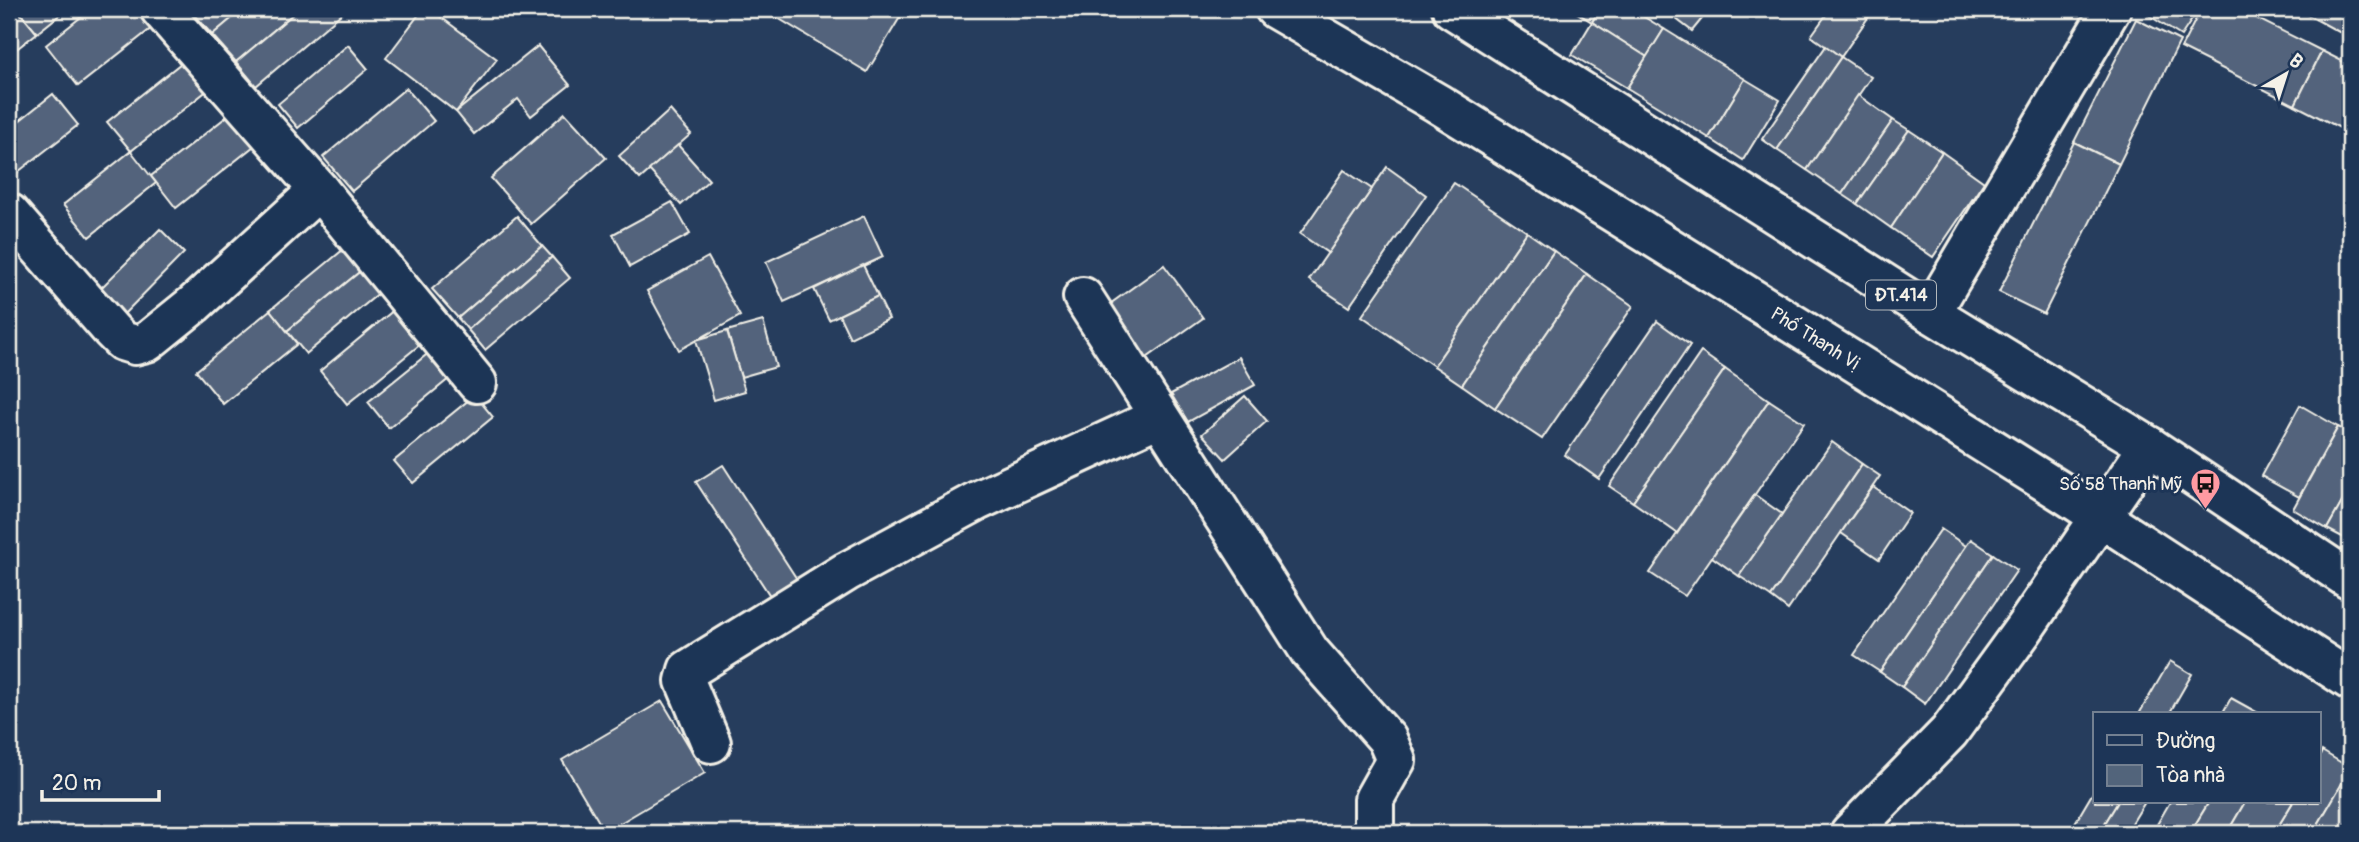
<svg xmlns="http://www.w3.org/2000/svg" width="2359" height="842" viewBox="0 0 2359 842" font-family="Pangolin,sans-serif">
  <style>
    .building { fill: #52647b; stroke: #f4f1e8; stroke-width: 2 }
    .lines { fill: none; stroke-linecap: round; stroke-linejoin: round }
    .minor-casing { stroke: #f4f1e8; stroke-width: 44 }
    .major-casing { stroke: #f4f1e8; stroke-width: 44 }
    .minor { stroke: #1d3557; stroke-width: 38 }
    .major { stroke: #1d3557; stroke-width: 38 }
    .labels { text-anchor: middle; stroke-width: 6; stroke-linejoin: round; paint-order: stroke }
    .shield { fill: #1d3557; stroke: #b4b9bc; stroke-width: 2 }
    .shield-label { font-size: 18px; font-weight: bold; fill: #f4f1e8 }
    .street-label { font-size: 19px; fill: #f4f1e8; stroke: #1d3557 }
    .poi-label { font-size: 19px; fill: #f4f1e8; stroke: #1d3557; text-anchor: end }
  </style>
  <rect width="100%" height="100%" fill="#263d5d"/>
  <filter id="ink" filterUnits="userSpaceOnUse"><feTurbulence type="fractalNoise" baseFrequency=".0143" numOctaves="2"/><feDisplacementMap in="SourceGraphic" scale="14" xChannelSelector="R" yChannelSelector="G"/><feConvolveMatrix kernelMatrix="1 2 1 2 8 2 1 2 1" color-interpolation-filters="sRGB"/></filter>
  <g filter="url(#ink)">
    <g class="building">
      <polygon points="9,9 17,9 37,33 9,55"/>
      <polygon points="17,9 67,9 37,33"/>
      <polygon points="91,9 153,9 162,20 78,86 46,45"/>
      <polygon points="190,9 243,9 212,35"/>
      <polygon points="243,9 299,9 236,62 212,35"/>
      <polygon points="299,9 347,9 256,86 236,62"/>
      <polygon points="423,9 430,9 497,59 456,112 386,58"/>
      <polygon points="763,9 905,9 867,72"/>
      <polygon points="1571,9 1600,9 1592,22"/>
      <polygon points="1600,9 1631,9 1664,29 1647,57 1592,22"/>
      <polygon points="1663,9 1710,9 1692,31"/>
      <polygon points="1817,9 1874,9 1841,57 1811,36 1826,15"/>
      <polygon points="2139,9 2199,9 2181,36"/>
      <polygon points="2201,9 2238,9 2322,51 2295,105 2181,48"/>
      <polygon points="2297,9 2350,9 2350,38"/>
      <polygon points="2136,19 2180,41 2119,164 2074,142"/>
      <polygon points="1592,22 1647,57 1627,88 1572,55"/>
      <polygon points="1664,29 1745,79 1709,138 1627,88"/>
      <polygon points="348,45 368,69 298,128 278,104"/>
      <polygon points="538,46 570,85 531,116 518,99 474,134 456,112"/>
      <polygon points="1826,46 1841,57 1777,150 1762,139"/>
      <polygon points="2322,51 2350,65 2350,133 2295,105"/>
      <polygon points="190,56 214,85 131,151 107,122"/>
      <polygon points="1841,57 1871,77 1807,170 1777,150"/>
      <polygon points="1745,79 1780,100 1743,160 1709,138"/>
      <polygon points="406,88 434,121 352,191 323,157"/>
      <polygon points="53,94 78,125 9,179 9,129"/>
      <polygon points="1858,95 1893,120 1842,194 1807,170"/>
      <polygon points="670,110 691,134 640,179 619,156"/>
      <polygon points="234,111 259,142 176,208 151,176"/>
      <polygon points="565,113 606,158 531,224 491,178"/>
      <polygon points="1893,120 1909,130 1857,204 1842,194"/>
      <polygon points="1909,130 1942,152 1891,228 1857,204"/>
      <polygon points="2074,142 2119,164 2044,314 1999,292"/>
      <polygon points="678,145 709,180 681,205 649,170"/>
      <polygon points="131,151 156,183 89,237 63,205"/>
      <polygon points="1942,152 1984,182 1933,257 1891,228"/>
      <polygon points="1387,167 1426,195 1349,307 1309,280"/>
      <polygon points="1344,170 1372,189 1328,253 1300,234"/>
      <polygon points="1454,183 1527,232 1434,366 1362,316"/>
      <polygon points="672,202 690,234 630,267 613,234"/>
      <polygon points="517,216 542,246 458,318 432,289"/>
      <polygon points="864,216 883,257 784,302 766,262"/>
      <polygon points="160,229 184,253 121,317 96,293"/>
      <polygon points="1527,232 1554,251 1462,385 1434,366"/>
      <polygon points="350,244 368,265 287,331 270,310"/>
      <polygon points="542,246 552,257 468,330 458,318"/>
      <polygon points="1554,251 1587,274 1495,408 1462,385"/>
      <polygon points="552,257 570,278 485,350 468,330"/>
      <polygon points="708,257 740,316 679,350 647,291"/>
      <polygon points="368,265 386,287 306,354 287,331"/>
      <polygon points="863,265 878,296 829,320 814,289"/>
      <polygon points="1164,265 1203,318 1141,362 1103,309"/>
      <polygon points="1587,274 1633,306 1542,439 1495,408"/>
      <polygon points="878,296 889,319 850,338 839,315"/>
      <polygon points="400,305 428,338 347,404 320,371"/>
      <polygon points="270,310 297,344 223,404 196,371"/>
      <polygon points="763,321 776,367 741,377 727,331"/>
      <polygon points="1657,321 1690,345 1599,479 1565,455"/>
      <polygon points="727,331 745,391 714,400 696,340"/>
      <polygon points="436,347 456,373 389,428 368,402"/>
      <polygon points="1701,352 1725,369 1633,502 1609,486"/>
      <polygon points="1239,357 1255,385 1188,422 1171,394"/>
      <polygon points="1725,369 1769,400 1677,533 1633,502"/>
      <polygon points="475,395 493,417 413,483 394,461"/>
      <polygon points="1245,396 1267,421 1225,459 1202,434"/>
      <polygon points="1769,400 1804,423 1685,596 1650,573"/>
      <polygon points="2300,405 2338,427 2299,497 2261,476"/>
      <polygon points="2338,427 2350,433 2350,488 2327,529 2293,509"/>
      <polygon points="1832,442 1862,464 1771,597 1739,576"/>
      <polygon points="1862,464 1880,476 1788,610 1771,597"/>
      <polygon points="723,465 802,587 776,605 696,482"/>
      <polygon points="1873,487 1910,513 1879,559 1841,533"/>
      <polygon points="2350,488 2350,541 2327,529"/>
      <polygon points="1755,495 1782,514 1739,576 1712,557"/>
      <polygon points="1941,529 1966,546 1880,672 1854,655"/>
      <polygon points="1971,539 1993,554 1902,687 1880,672"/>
      <polygon points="1993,554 2017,570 1925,704 1902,687"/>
      <polygon points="2170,661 2192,674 2169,714 2139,714"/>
      <polygon points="2231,698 2260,714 2222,714"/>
      <polygon points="662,701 705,773 605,832 562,760"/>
      <polygon points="2322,751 2350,768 2350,770 2313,833 2274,833 2293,802 2319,802 2319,758"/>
      <polygon points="2350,770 2350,816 2340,833 2313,833"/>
      <polygon points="2095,789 2095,802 2118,802 2099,833 2069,833"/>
      <polygon points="2118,802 2145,802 2126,833 2099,833"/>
      <polygon points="2170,802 2209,802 2190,833 2152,833"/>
      <polygon points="2209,802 2245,802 2227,833 2190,833"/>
      <polygon points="2245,802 2293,802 2274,833 2227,833"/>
    </g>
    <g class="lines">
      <defs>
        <g id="minor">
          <polyline points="160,9 319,190 477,383"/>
          <polyline points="9,213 112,331 122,341 135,345 147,342 194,304 319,190"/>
          <polyline points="1083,297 1310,652 1387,739 1396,760 1374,799 1374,833"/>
          <polyline points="1931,313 2111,9"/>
          <polyline points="711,743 685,681 688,670 846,572 977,501 1159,417"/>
          <polyline points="1850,833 1949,732 2023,630 2149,446"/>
        </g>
        <g id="major">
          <polyline points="1275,9 1437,103 1856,363 2065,494 2350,680"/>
          <polyline points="1452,9 1931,313 2149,446 2350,580"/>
        </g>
      </defs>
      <use href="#minor" class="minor-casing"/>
      <use href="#major" class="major-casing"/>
      <use href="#minor" class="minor"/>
      <use href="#major" class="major"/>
    </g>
  </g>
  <defs>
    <symbol id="bus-pin" viewBox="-11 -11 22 30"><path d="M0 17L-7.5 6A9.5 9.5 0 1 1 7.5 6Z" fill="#ff9aa2" stroke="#1d3557"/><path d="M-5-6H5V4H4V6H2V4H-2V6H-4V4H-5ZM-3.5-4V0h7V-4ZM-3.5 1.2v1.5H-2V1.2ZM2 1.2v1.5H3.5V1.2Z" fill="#111"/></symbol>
  </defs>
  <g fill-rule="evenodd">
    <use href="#bus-pin" x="2188" y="466" width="35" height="47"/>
  </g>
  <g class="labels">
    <rect class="shield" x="1866" y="280.5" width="70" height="29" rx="5"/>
    <g class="shield-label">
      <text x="1901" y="301">ĐT.414</text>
    </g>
    <g class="street-label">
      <text transform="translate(1816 338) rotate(32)" y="7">Phố Thanh Vị</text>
    </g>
    <g class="poi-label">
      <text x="2182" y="490">Số 58 Thanh Mỹ</text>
    </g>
  </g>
  <rect width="2359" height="842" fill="none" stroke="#1d3557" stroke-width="35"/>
  <rect x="18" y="18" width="2324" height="807" fill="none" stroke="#f4f1e8" stroke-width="2.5" filter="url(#ink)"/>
  <rect x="2093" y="712" width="228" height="91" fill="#1d3557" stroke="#738091" stroke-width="2"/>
  <rect x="2107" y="735" width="35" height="10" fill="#1d3557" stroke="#738091" stroke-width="2"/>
  <text x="2156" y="748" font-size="21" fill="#f4f1e8">Đường</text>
  <rect x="2107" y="765" width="35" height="21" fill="#52647b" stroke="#738091" stroke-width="2"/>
  <text x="2156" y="782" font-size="21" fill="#f4f1e8">Tòa nhà</text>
  <g transform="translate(2286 74) rotate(39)" stroke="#1d3557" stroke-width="5" paint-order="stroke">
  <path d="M0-5L12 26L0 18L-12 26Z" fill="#f4f1e8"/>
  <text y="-10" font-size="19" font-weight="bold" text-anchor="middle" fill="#f4f1e8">B</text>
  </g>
  <path d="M42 790v10h117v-10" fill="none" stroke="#f4f1e8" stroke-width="3.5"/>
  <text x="52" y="790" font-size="21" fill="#f4f1e8" stroke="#1d3557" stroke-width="5" paint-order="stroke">20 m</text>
</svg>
